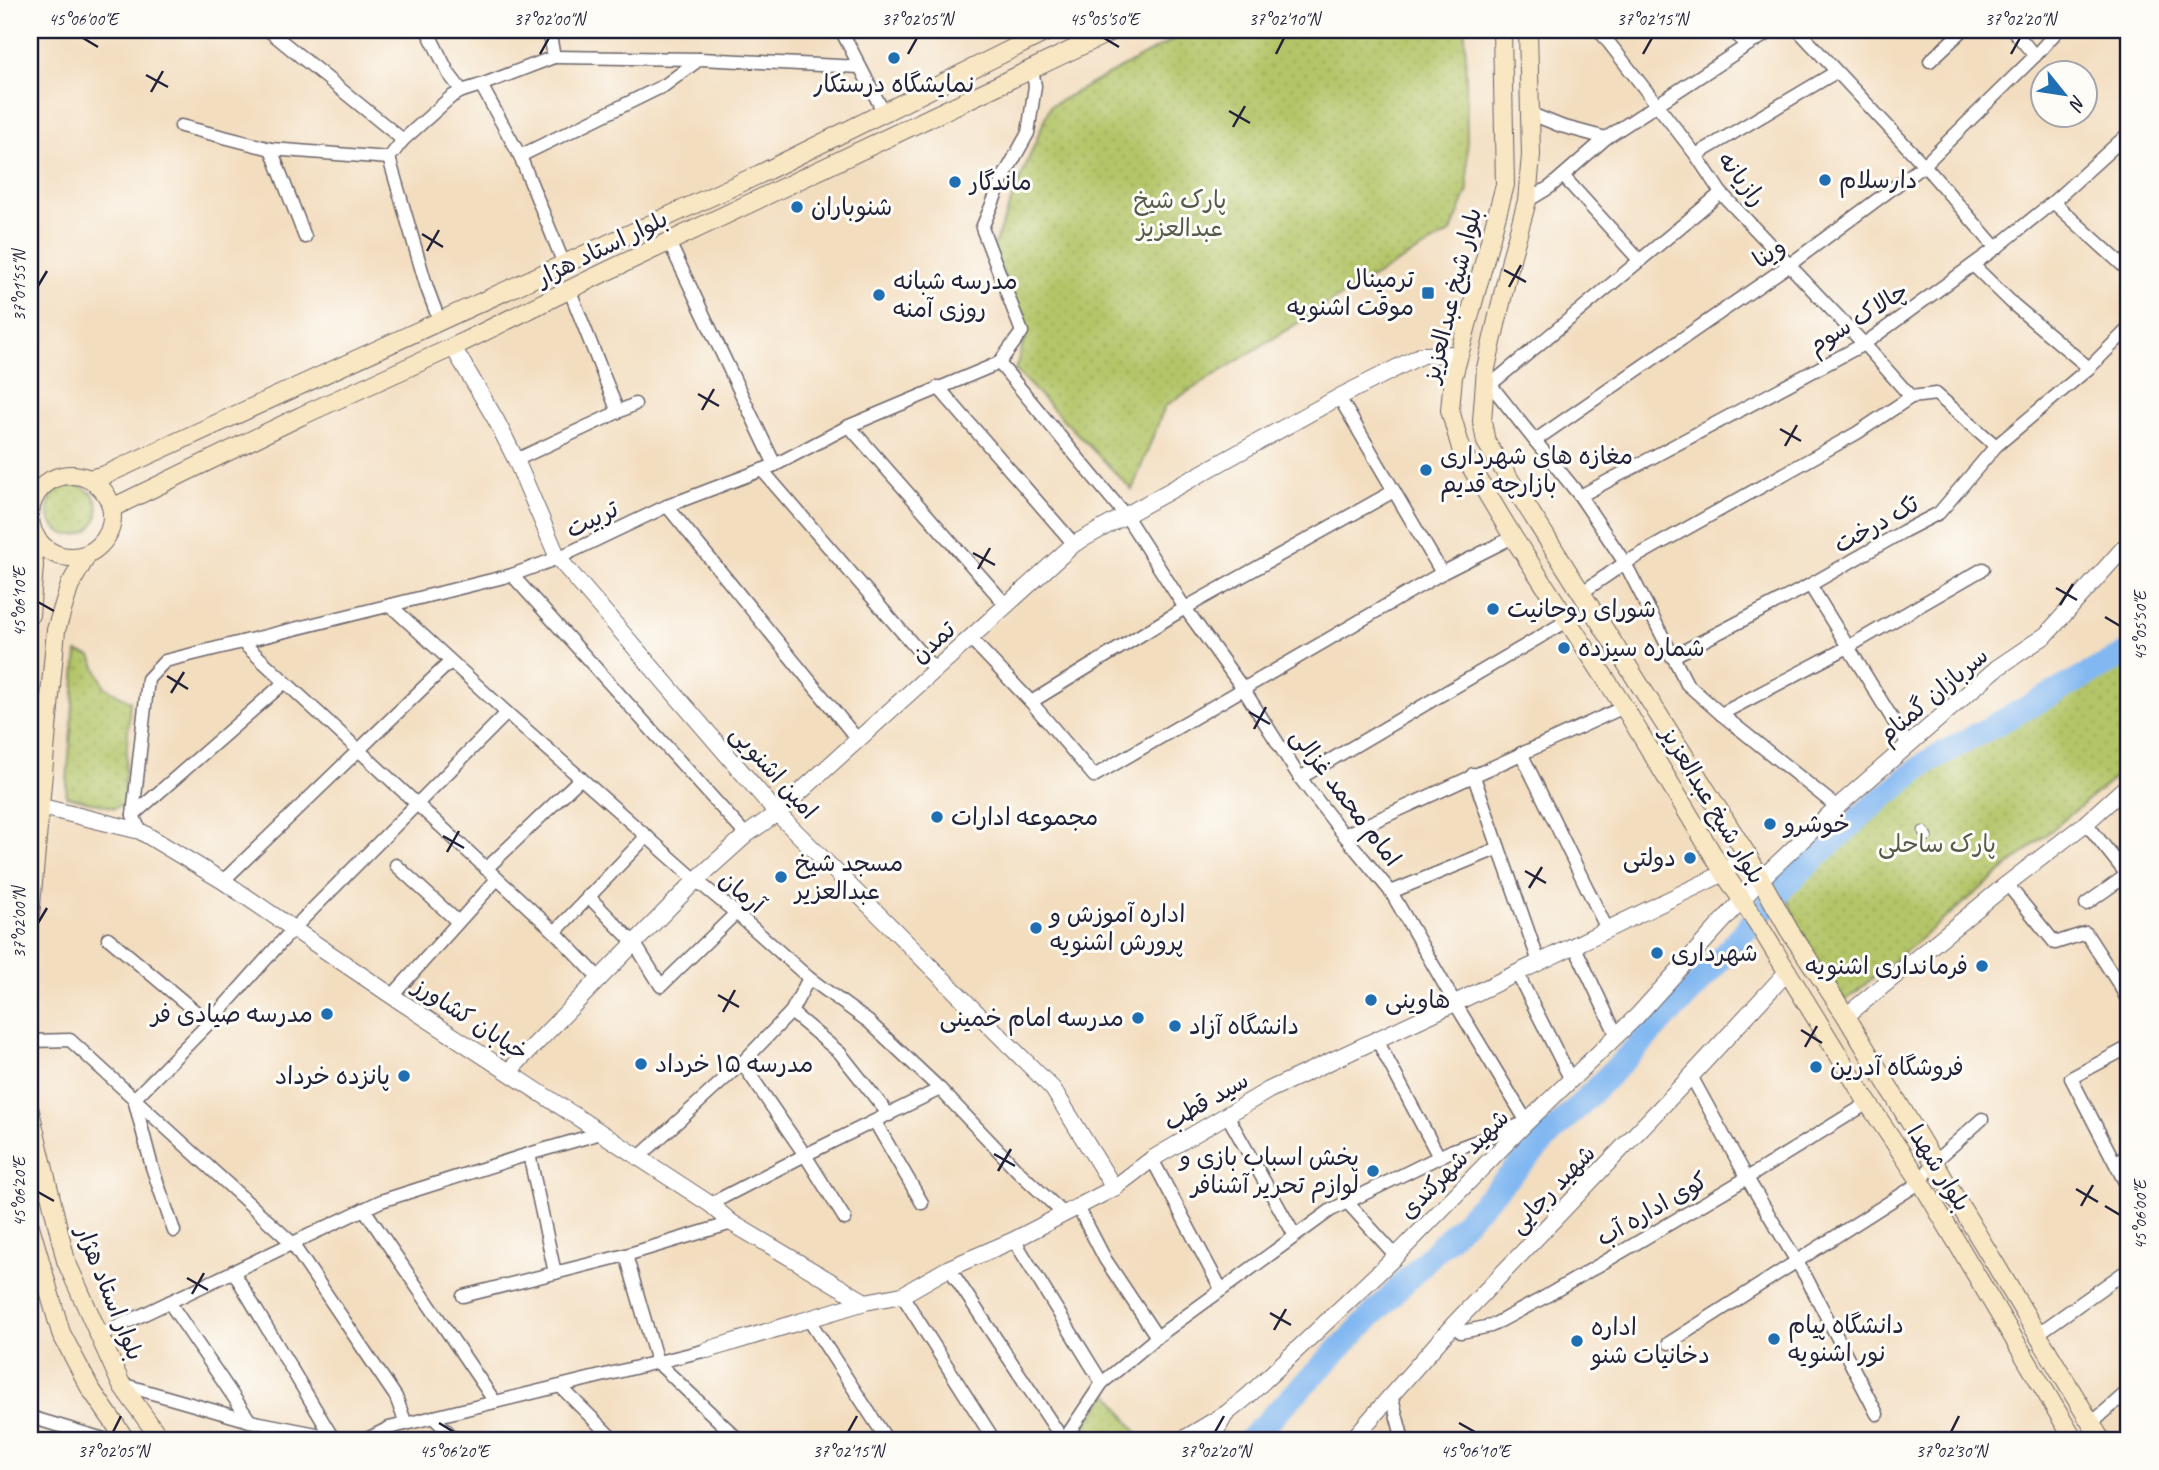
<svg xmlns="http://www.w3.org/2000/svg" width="2159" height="1470" viewBox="0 0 2159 1470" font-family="Caveat,'Playpen Sans Arabic',sans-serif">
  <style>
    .green { fill: url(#green-dots); stroke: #6a7452; stroke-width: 2 }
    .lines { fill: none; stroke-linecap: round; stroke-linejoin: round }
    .river { stroke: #82b8f1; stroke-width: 24 }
    .pedestrian-casing { stroke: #6b6369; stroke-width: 11 }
    .minor-casing { stroke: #6b6369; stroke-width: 15 }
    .tertiary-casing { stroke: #6b6369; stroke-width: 18 }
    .secondary-casing { stroke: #6b6369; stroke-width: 20 }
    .pedestrian { stroke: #fff; stroke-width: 9 }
    .minor { stroke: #fff; stroke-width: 12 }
    .tertiary { stroke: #fff; stroke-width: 16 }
    .secondary { stroke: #f9e7c3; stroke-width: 18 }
    .ticks { fill: none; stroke: #22223b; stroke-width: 2.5 }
    .poi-dot { fill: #1f6fb2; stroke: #fdfcf7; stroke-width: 2.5 }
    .labels { text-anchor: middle; stroke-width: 6; stroke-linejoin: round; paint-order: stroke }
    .poi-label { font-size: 24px; fill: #22223b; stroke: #fdfcf7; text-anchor: start }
    .street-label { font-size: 24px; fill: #22223b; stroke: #fdfcf7 }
    .park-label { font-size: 24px; fill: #555b4b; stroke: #fdfcf7 }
    .neatline { fill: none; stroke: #22223b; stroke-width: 2.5 }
    .ticks-label { font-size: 18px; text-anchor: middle; fill: #22223b }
  </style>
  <defs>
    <pattern id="green-dots" width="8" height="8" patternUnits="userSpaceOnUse" patternTransform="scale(1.75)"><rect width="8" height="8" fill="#b3c568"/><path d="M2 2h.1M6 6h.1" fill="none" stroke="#9aa95b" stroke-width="1.8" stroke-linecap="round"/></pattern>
  </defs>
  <rect width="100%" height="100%" fill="#fdfcf7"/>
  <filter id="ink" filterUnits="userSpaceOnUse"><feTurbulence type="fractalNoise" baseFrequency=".0143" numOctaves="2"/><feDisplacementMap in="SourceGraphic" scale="14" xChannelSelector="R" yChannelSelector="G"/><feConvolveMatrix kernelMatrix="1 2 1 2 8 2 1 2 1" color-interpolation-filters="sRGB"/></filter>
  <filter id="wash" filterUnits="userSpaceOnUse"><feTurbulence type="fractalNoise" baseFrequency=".00686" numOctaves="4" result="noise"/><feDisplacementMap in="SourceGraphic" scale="28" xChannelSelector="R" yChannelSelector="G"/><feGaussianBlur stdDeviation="1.57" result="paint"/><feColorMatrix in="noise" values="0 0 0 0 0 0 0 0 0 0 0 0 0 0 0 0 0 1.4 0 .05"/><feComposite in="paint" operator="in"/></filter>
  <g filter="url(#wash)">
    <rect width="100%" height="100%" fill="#f3ddbf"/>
    <g class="green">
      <polygon points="1191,30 1465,30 1468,190 1451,232 1349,291 1165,406 1132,490 1015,370 1028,329 992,249 1050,106"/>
      <circle cx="73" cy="510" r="25"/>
      <polygon points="77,652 91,656 105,687 130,701 123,805 115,808 66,796"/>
      <polygon points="2129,660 2129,766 1845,1001 1797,926 1787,896 1892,799 1947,760"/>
      <polygon points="1109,1393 1142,1440 1074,1440"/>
    </g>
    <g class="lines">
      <polyline class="river" points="1249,1440 1693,990 1786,884 1863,814 1927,762 2129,652"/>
    </g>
  </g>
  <g filter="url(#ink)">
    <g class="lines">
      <defs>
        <polyline id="pedestrian" points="1923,831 1928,836"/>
        <g id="minor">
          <polyline points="268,30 403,140"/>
          <polyline points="427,30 449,74 462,91"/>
          <polyline points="549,30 554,57 481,85 520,156 564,264"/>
          <polyline points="841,30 884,113"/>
          <polyline points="1599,30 1696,155 1721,193 1864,344 1911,397 1936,394 1996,446"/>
          <polyline points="1733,30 1746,46"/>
          <polyline points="1798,30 1924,165 1996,248"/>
          <polyline points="2013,30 2035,56"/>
          <polyline points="554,57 700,59 860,67"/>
          <polyline points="1930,61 1963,30"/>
          <polyline points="1529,113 1561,126 1606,138"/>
          <polyline points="181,126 271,149 389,158 403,140 451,97 462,91 481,85"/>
          <polyline points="271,149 305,237"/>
          <polyline points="1696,155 1836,72"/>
          <polyline points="520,156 665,85 700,59"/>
          <polyline points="389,158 427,288 439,320"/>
          <polyline points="1563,176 1640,261"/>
          <polyline points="1527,201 1550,187 1606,138 1746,46 1774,30"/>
          <polyline points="2053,202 2129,271"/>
          <polyline points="669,242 775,465"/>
          <polyline points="1973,265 2014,305 2089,368"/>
          <polyline points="570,291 618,412"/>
          <polyline points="999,363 1126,516 1185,608 1244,690 1300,778 1344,835 1391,892 1455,1003 1527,1122 1453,1150 1331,1210 1157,1337 1102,1383 1064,1440"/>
          <polyline points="999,363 1022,332 982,228 1003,178 1028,133 1035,86 1032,69"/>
          <polyline points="1486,379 1536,442"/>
          <polyline points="1490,385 1721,193"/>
          <polyline points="938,387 1074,544"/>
          <polyline points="1339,397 1442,573"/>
          <polyline points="1911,397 1857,433 1625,563 1580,496 1536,442 1540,437 1789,265 1924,165 2035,56 2058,30"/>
          <polyline points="849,426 1007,606"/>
          <polyline points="516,460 635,404"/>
          <polyline points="762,470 935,670"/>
          <polyline points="1580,496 1864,344 1996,248 2053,202 2129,133"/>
          <polyline points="667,506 858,740"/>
          <polyline points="512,575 746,835"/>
          <polyline points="1810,585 1909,746"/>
          <polyline points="1581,593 1625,563 1687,684 1721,714 1837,807"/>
          <polyline points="390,605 507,713 696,880 736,913 809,978 869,1022 940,1089 1019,1172 1064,1214"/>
          <polyline points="971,639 1031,702 1094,776 1442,573 1513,537"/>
          <polyline points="242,642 555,932 600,979"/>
          <polyline points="1672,657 1810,585 1904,531 1939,513 1996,446 2089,368 2129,328"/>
          <polyline points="1031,702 1185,608 1394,491"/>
          <polyline points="1721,714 1848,647 1983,569"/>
          <polyline points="1521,753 1607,929"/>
          <polyline points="1473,774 1539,962"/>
          <polyline points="1300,778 1567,621"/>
          <polyline points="133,815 285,682"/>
          <polyline points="2086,823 2124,871 2124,877 2086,904"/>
          <polyline points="140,831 133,815 148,679 165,661 512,575 558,558 667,506 775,465 849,426 999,363"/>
          <polyline points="1344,835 1624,707"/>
          <polyline points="396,865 458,922"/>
          <polyline points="486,869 581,778"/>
          <polyline points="223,881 450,662"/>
          <polyline points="2007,884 2055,943 2086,933 2120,986 2129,1003"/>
          <polyline points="1391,892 1499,848"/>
          <polyline points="588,896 635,944 661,986 736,913"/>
          <polyline points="555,932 647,836"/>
          <polyline points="108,938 209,1023"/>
          <polyline points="1574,945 1617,1036"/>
          <polyline points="1517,973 1571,1080"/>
          <polyline points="392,996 497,879"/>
          <polyline points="791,1012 840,1053 889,1115"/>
          <polyline points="1377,1040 1439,1157"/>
          <polyline points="30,1041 70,1040 291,1242 396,1397 406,1424"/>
          <polyline points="2129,1047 2071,1078 2129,1190"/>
          <polyline points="742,1063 805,1155 845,1219"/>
          <polyline points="1691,1076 1747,1178 1806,1277 1877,1414"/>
          <polyline points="1227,1115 1295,1236"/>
          <polyline points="875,1122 922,1203"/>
          <polyline points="529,1154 555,1273"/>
          <polyline points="639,1157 742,1063 791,1012 809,978"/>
          <polyline points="1152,1159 1221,1289"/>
          <polyline points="2116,1162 2129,1155"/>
          <polyline points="1347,1202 1396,1256"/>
          <polyline points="710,1204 805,1155 940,1089"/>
          <polyline points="1078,1207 1105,1259 1157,1337"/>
          <polyline points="364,1209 495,1402"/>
          <polyline points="174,1231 152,1167 134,1099 209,1023 292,930 507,713"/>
          <polyline points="1014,1240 1102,1383"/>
          <polyline points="626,1255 657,1362 739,1440"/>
          <polyline points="949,1268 1063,1440"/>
          <polyline points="233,1271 334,1440"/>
          <polyline points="902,1295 994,1440"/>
          <polyline points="463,1296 626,1255 732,1223"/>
          <polyline points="169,1302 250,1421"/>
          <polyline points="809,1320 887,1440"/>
          <polyline points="1454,1324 1461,1332 1491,1326 1543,1298 1747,1178 1868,1103"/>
          <polyline points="2036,1335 2129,1269"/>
          <polyline points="98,1336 381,1201 529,1154 601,1133"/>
          <polyline points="1669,1343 1921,1182 1933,1163 1982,1119"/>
          <polyline points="121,1384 250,1421 332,1437"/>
          <polyline points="561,1387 614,1440"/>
          <polyline points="1391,1395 1403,1440"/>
          <polyline points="30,1417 107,1440"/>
          <polyline points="433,1417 456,1440"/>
          <polyline points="2091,1424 2129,1390"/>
          <polyline points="365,1440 389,1428 707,1350"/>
        </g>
        <g id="tertiary">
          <polyline points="453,347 496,420 516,460 558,558 777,813 1053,1089 1114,1188"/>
          <polyline points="38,806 140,831 223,881 392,996 710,1204 732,1223 865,1302"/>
          <polyline points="1846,1016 2007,884 2086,823 2129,784"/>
          <polyline points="509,1071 696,880 746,835 777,813 1074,544 1339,397 1422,355 1458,354"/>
          <polyline points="707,1350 865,1302 902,1295 949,1268 1014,1240 1114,1188 1152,1159 1269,1090 1455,1003 1724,873 1746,853"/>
          <polyline points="1182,1440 1227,1413 1248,1396 1396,1256 1527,1122 1637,1016 1761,879 1837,807 1997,668 2046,635 2129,542"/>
          <polyline points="1211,1440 1225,1415"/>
          <polyline points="1352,1440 1454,1324 1691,1076 1788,971"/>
        </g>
        <g id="secondary">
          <polyline points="1502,30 1505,185 1453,377 1450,410 1462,452 1513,537 1624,707 1724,873 1758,924 1868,1103 1921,1182 2074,1440"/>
          <polyline points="1528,30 1531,155 1527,201 1512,255 1486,368 1482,421 1486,442 1746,853 1789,930 1846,1016 2101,1440"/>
          <circle cx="71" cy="516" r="41"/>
          <polyline points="89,479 105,475 760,174 1050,30"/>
          <polyline points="112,508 301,416 453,347 599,275 1114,30"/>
          <polyline points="30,615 34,566 32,533"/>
          <polyline points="30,916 56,630 70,585 87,555"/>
          <polyline points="30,1111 66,1261 121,1384 161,1440"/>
          <polyline points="30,1226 61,1333 90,1388 126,1440"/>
        </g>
      </defs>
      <use href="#pedestrian" class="pedestrian-casing"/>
      <use href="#minor" class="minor-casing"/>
      <use href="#tertiary" class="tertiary-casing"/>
      <use href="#secondary" class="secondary-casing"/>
      <use href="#pedestrian" class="pedestrian"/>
      <use href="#minor" class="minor"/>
      <use href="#tertiary" class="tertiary"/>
      <use href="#secondary" class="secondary"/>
    </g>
  </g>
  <path class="ticks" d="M 83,38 L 98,47M 1104,38 L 1119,47M 540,54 L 549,38M 908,54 L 917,38M 1276,54 L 1284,38M 1643,54 L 1652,38M 2011,54 L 2020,38M 146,75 L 168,87M 151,92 L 163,71M 1229,111 L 1250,123M 1233,127 L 1245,106M 422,234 L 443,247M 427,251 L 439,230M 1504,270 L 1526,282M 38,286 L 47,271M 1509,287 L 1521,265M 698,394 L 719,406M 702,410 L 714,389M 1780,429 L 1801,441M 1785,446 L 1797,425M 973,553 L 995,565M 978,569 L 990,548M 2056,588 L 2077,600M 38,602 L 54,611M 2060,605 L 2073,584M 2105,617 L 2120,626M 167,676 L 188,689M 171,693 L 184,672M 1249,712 L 1270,724M 1254,729 L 1266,707M 443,836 L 464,848M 447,852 L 459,831M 1525,871 L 1546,883M 1529,888 L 1542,867M 38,923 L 47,908M 718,995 L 739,1007M 723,1012 L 735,990M 1801,1030 L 1822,1043M 1805,1047 L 1817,1026M 994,1154 L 1015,1166M 998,1171 L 1011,1149M 2076,1189 L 2098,1202M 38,1192 L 54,1201M 2081,1206 L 2093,1185M 2105,1206 L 2120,1215M 187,1278 L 208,1290M 192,1294 L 204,1273M 1270,1313 L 1291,1325M 1274,1330 L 1286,1309M 439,1423 L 454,1432M 1459,1423 L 1475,1432M 113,1432 L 121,1416M 848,1432 L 857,1416M 1215,1432 L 1224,1416M 1951,1432 L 1959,1416"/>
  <g class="poi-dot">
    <circle cx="894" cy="58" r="7"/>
    <circle cx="1825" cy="180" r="7"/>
    <circle cx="955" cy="182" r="7"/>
    <circle cx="797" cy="207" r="7"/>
    <rect x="1421" y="286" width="14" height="14" rx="3.5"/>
    <circle cx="879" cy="295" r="7"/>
    <circle cx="1426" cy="470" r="7"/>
    <circle cx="1493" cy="609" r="7"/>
    <circle cx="1564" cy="648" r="7"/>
    <circle cx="937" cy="817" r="7"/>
    <circle cx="1770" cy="824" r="7"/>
    <circle cx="1690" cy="858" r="7"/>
    <circle cx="781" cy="877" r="7"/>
    <circle cx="1036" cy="928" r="7"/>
    <circle cx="1657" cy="953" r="7"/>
    <circle cx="1982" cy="966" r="7"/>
    <circle cx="1371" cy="1000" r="7"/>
    <circle cx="327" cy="1014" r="7"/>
    <circle cx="1138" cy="1018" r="7"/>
    <circle cx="1175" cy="1026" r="7"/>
    <circle cx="641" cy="1064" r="7"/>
    <circle cx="1816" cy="1067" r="7"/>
    <circle cx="404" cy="1076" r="7"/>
    <circle cx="1373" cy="1171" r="7"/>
    <circle cx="1774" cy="1339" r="7"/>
    <circle cx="1577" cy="1341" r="7"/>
  </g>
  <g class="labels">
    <g class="poi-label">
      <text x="894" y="92" text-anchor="middle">نمایشگاه درستکار</text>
      <text x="1839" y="188">دارسلام</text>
      <text x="969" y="190">ماندگار</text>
      <text x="811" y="215">شنوباران</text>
      <text x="1414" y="287" text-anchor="end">ترمینال<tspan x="1414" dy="28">موقت اشنویه</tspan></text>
      <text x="893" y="289">مدرسه شبانه<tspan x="893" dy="28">روزی آمنه</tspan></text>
      <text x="1440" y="464">مغازه های شهرداری<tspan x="1440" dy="28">بازارچه قدیم</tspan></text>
      <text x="1507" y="617">شورای روحانیت</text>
      <text x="1578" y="656">شماره سیزده</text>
      <text x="951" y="825">مجموعه ادارات</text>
      <text x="1784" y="832">خوشرو</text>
      <text x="1676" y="866" text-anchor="end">دولتی</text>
      <text x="795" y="871">مسجد شیخ<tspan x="795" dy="28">عبدالعزیر</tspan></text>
      <text x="1050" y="922">اداره آموزش و<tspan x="1050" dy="28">پرورش اشنویه</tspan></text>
      <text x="1671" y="961">شهرداری</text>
      <text x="1968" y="974" text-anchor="end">فرمانداری اشنویه</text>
      <text x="1385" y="1008">هاوینی</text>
      <text x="313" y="1022" text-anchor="end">مدرسه صیادی فر</text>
      <text x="1124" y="1026" text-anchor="end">مدرسه امام خمینی</text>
      <text x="1189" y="1034">دانشگاه آزاد</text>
      <text x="655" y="1072">مدرسه ۱۵ خرداد</text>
      <text x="1830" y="1075">فروشگاه آدرین</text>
      <text x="390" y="1084" text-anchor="end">پانزده خرداد</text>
      <text x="1359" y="1165" text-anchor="end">پخش اسباب بازی و<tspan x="1359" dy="28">لوازم تحریر آشنافر</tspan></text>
      <text x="1788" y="1333">دانشگاه پیام<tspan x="1788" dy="28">نور اشنویه</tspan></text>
      <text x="1591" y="1335">اداره<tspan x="1591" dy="28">دخانیات شنو</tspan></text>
    </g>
    <g class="street-label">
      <text transform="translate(1742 179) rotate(52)" y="8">رازیانه</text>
      <text transform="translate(602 248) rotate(-26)" y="8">بلوار استاد هژار</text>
      <text transform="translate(1769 253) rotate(-35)" y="8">وینا</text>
      <text transform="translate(1452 295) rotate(-76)" y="8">بلوار شیخ عبدالعزیز</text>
      <text transform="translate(1858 318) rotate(-32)" y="8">چالاک سوم</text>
      <text transform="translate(592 519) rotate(-26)" y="8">تربیت</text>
      <text transform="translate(1876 524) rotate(-29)" y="8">تک درخت</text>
      <text transform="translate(933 642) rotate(-41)" y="8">تمدن</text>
      <text transform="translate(1933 695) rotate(-40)" y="8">سربازان گمنام</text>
      <text transform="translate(774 772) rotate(48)" y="8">امین اشنویی</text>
      <text transform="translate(1346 797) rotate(53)" y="8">امام محمد غزالی</text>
      <text transform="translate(1713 805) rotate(59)" y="8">بلوار شیخ عبدالعزیز</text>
      <text transform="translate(742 892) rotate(40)" y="8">آرمان</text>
      <text transform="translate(471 1019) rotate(33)" y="8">خیابان کشاورز</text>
      <text transform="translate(1206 1101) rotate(-30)" y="8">سید قطب</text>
      <text transform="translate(1454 1164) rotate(-45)" y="8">شهید شهرکندی</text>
      <text transform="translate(1939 1168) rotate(58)" y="8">بلوار شهدا</text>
      <text transform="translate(1552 1189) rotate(-46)" y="8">شهید رجایی</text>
      <text transform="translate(1652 1209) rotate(-30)" y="8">کوی اداره آب</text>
      <text transform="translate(110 1293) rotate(68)" y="8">بلوار استاد هژار</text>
    </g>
    <g class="park-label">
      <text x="1180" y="208">پارک شیخ<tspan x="1180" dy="28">عبدالعزیز</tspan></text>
      <text x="1937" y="852">پارک ساحلی</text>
    </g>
  </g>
  <rect width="2159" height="1470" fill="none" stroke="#fdfcf7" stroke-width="77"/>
  <g transform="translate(2064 94) rotate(120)"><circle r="33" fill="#fdfcf7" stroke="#a5a5ac" stroke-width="2"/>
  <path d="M0-5L12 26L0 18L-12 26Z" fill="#1f6fb2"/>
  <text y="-10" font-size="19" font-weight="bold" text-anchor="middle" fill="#22223b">N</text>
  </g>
  <rect x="38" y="38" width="2082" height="1394" class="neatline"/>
  <g class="ticks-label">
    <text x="83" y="25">45°06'00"E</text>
    <text x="549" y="25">37°02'00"N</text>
    <text x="917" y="25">37°02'05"N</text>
    <text x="1104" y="25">45°05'50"E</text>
    <text x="1284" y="25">37°02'10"N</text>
    <text x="1652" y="25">37°02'15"N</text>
    <text x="2020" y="25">37°02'20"N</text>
    <text transform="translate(19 286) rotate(-90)" y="6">37°01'55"N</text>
    <text transform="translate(19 602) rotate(-90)" y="6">45°06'10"E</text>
    <text transform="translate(2140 626) rotate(-90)" y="6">45°05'50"E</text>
    <text transform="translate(19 923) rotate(-90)" y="6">37°02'00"N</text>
    <text transform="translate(19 1192) rotate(-90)" y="6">45°06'20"E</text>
    <text transform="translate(2140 1215) rotate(-90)" y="6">45°06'00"E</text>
    <text x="113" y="1457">37°02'05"N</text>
    <text x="454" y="1457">45°06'20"E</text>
    <text x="848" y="1457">37°02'15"N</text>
    <text x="1215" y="1457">37°02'20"N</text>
    <text x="1475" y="1457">45°06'10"E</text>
    <text x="1951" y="1457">37°02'30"N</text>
  </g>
</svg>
